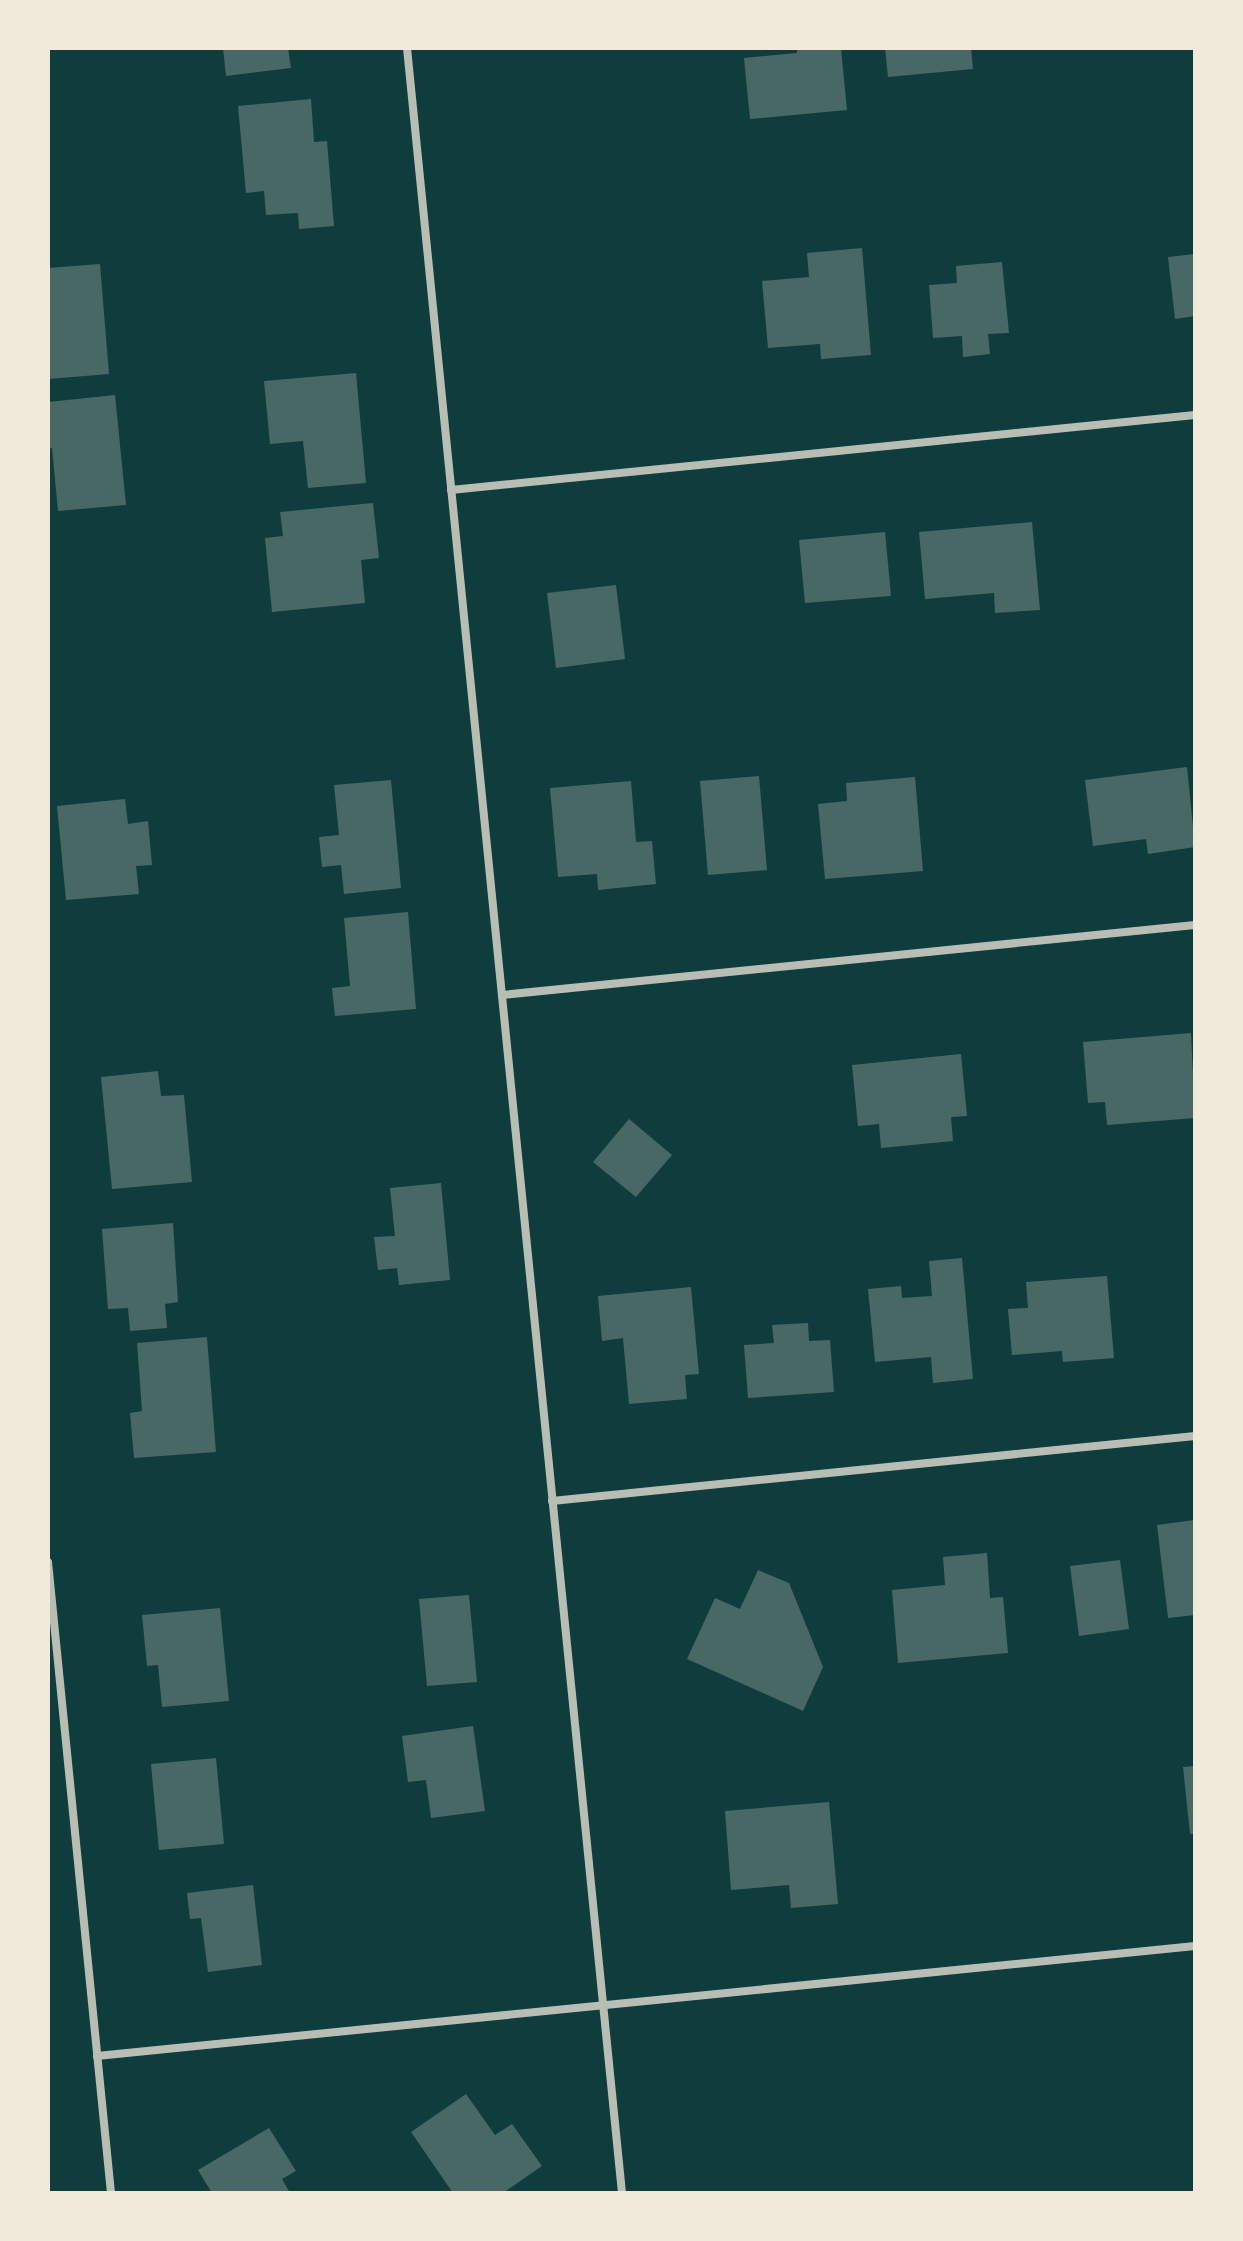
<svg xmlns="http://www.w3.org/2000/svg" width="1243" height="2241" viewBox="0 0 1243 2241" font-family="'Alegreya Sans',sans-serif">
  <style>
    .building { fill: #486865 }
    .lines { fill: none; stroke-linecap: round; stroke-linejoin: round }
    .minor { stroke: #b8beb3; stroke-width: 8 }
  </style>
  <rect width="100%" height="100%" fill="#0f3d3e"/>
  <g class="building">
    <polygon points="223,48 288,48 291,68 226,76"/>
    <polygon points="797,48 841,48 847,110 750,119 744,58 797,53"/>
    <polygon points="885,48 971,48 973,69 888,77"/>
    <polygon points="311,99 314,142 327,141 334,226 299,229 298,213 266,215 264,191 246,193 238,106"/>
    <polygon points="862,248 871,355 821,359 820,344 768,348 762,281 809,277 807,253"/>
    <polygon points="1195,254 1195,316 1175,319 1168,257"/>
    <polygon points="1002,262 1009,333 988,334 990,354 963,357 962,336 933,338 929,285 957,283 956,266"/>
    <polygon points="100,264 109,374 48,379 48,268"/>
    <polygon points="356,373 366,483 308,488 303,441 270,444 264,381"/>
    <polygon points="115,395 126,505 58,511 52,448 48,449 48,402"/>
    <polygon points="373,503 379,558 361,560 365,603 272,612 265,538 283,536 280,512"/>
    <polygon points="1032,522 1040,610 995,613 994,593 925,599 919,532"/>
    <polygon points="885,532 891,596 805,603 799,540"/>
    <polygon points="616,585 625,659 556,668 547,593"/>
    <polygon points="1187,767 1195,847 1148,854 1146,839 1093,846 1085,780"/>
    <polygon points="759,776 767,870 708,875 700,781"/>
    <polygon points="915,777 923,871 825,879 818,804 847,801 846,783"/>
    <polygon points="391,780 401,888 344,894 341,865 322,867 319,837 339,835 334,785"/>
    <polygon points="631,781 636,842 652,841 656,884 598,890 597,874 558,877 550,788"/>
    <polygon points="125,799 128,824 148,821 152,865 136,866 139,894 66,900 57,806"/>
    <polygon points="408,912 416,1009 335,1016 332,988 350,986 344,918"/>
    <polygon points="1191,1033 1195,1118 1107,1125 1105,1102 1088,1103 1083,1042"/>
    <polygon points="961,1054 967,1116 951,1117 953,1141 881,1148 879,1124 858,1126 852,1065"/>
    <polygon points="158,1071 161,1096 184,1095 192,1182 112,1189 101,1077"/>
    <polygon points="629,1119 672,1155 636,1197 593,1162"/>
    <polygon points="441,1183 450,1280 399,1285 397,1268 378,1270 374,1237 395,1236 390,1188"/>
    <polygon points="173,1223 178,1302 165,1304 167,1328 130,1331 128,1308 108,1309 102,1229"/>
    <polygon points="962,1258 973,1379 933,1383 931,1357 875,1362 868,1289 901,1286 902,1298 932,1296 929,1261"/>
    <polygon points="1107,1276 1114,1358 1063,1362 1062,1351 1012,1355 1008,1309 1028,1308 1026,1282"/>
    <polygon points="691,1287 699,1374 685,1375 687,1399 629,1404 623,1338 602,1341 598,1296"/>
    <polygon points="808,1323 809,1341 830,1340 834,1392 748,1398 744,1345 774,1343 772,1325"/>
    <polygon points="207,1337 216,1452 134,1458 130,1413 142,1411 137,1343"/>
    <polygon points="1195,1520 1195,1615 1168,1618 1157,1525"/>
    <polygon points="987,1553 990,1598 1003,1597 1008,1653 898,1663 892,1590 945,1585 943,1557"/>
    <polygon points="1120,1560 1129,1629 1079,1636 1070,1566"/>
    <polygon points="758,1570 789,1583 823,1667 803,1711 687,1659 715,1598 740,1609"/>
    <polygon points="469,1595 477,1682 427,1686 419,1599"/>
    <polygon points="220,1608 229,1701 162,1707 158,1665 147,1666 142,1615"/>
    <polygon points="473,1726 485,1811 431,1818 426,1780 408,1782 402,1736"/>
    <polygon points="216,1758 224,1844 159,1850 151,1764"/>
    <polygon points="1195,1766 1195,1834 1190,1834 1183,1767"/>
    <polygon points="829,1802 838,1904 791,1908 789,1885 731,1890 725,1811"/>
    <polygon points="253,1885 262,1965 208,1972 201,1918 190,1919 187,1893"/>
    <polygon points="466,2094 495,2135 512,2124 542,2166 503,2193 453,2193 411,2132"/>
    <polygon points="269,2128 296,2171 282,2179 290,2193 212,2193 198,2170"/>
  </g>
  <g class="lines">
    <g class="minor">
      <polyline points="407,48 622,2193"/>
      <polyline points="451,490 1195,415"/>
      <polyline points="502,995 1195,925"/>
      <polyline points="552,1501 1195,1436"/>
      <polyline points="48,1562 111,2193"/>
      <polyline points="97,2056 1195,1946"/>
    </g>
  </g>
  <rect width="1243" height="2241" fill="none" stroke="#f1e9da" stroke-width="100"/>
</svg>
